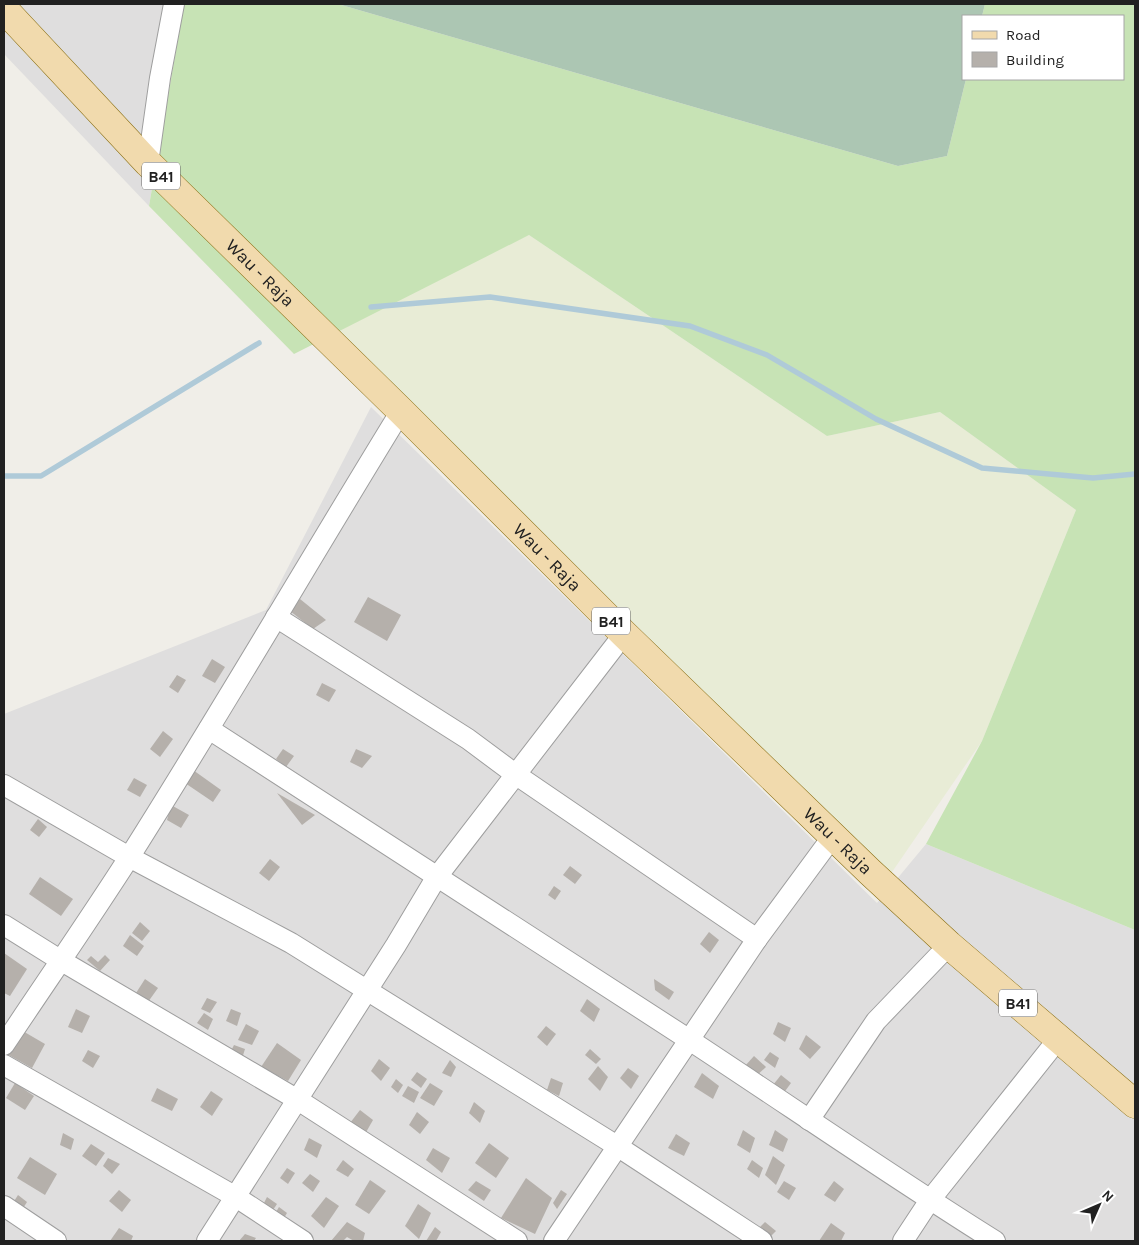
<svg xmlns="http://www.w3.org/2000/svg" width="1139" height="1245" viewBox="0 0 1139 1245" font-family="Karla,sans-serif">
  <style>
    .residential { fill: #dfdede }
    .farmland { fill: #e8ecd6 }
    .grass { fill: #c7e3b5 }
    .cemetery { fill: #acc6b3 }
    .lines { fill: none; stroke-linecap: round; stroke-linejoin: round }
    .stream { stroke: #afcad8; stroke-width: 5.5 }
    .building { fill: #b5b0ab }
    .minor-casing { stroke: #9e9e9e; stroke-width: 22 }
    .primary-casing { stroke: #8a6f13; stroke-width: 29 }
    .minor { stroke: #fff; stroke-width: 20 }
    .primary { stroke: #f1daad; stroke-width: 28 }
    .labels { text-anchor: middle; stroke-width: 4; stroke-linejoin: round; paint-order: stroke }
    .shield { fill: #fff; stroke: #646464; stroke-width: 1 }
    .shield-label { font-size: 16px; font-weight: bold; fill: #212121 }
    .street-label { font-size: 18px; fill: #212121; stroke: #fff }
  </style>
  <rect width="100%" height="100%" fill="#f0eee8"/>
  <g class="residential">
    <polygon points="4,4 184,4 149,206 4,54"/>
    <polygon points="371,407 877,903 926,844 1135,930 1135,1241 4,1241 4,714 266,610"/>
  </g>
  <polygon class="farmland" points="529,235 827,436 940,412 1076,510 982,741 890,875 337,331 422,285"/>
  <polygon class="grass" points="184,4 338,4 898,166 947,156 966,79 1123,79 1123,16 982,16 985,4 1135,4 1135,930 926,844 982,741 1076,510 940,412 827,436 529,235 294,354 149,206"/>
  <polygon class="cemetery" points="338,4 985,4 982,16 963,16 963,79 966,79 947,156 898,166"/>
  <g class="lines">
    <g class="stream">
      <polyline points="371,307 490,297 690,326 767,355 876,419 982,468 1093,478 1135,474"/>
      <polyline points="4,476 41,476 259,343"/>
    </g>
  </g>
  <g class="building">
    <polygon points="368,597 401,615 387,641 354,622"/>
    <polygon points="300,599 326,620 313,629 290,611"/>
    <polygon points="212,659 225,667 215,683 202,676"/>
    <polygon points="177,675 186,680 178,693 169,687"/>
    <polygon points="322,683 336,690 329,702 316,695"/>
    <polygon points="163,731 173,739 160,757 150,749"/>
    <polygon points="283,749 294,756 286,767 276,759"/>
    <polygon points="356,749 372,756 362,768 350,762"/>
    <polygon points="193,770 221,790 213,802 185,783"/>
    <polygon points="134,778 147,785 140,797 127,790"/>
    <polygon points="277,793 315,815 302,825"/>
    <polygon points="171,805 189,815 181,828 167,820"/>
    <polygon points="38,819 47,827 39,837 30,830"/>
    <polygon points="270,859 280,867 269,881 259,873"/>
    <polygon points="570,866 582,875 575,884 563,875"/>
    <polygon points="40,877 73,899 61,916 29,894"/>
    <polygon points="554,886 561,891 555,900 548,895"/>
    <polygon points="140,922 150,931 142,941 132,933"/>
    <polygon points="709,932 719,940 710,953 700,944"/>
    <polygon points="130,935 144,946 137,956 123,946"/>
    <polygon points="4,953 27,969 10,996 4,993"/>
    <polygon points="105,955 110,960 100,971 87,960 91,956 98,962"/>
    <polygon points="145,979 158,988 148,1002 136,993"/>
    <polygon points="654,979 674,992 669,1000 655,990"/>
    <polygon points="207,998 217,1002 210,1013 201,1009"/>
    <polygon points="587,999 600,1009 594,1022 580,1011"/>
    <polygon points="76,1009 90,1016 82,1033 68,1027"/>
    <polygon points="231,1009 241,1013 237,1026 226,1021"/>
    <polygon points="204,1013 213,1019 208,1030 197,1023"/>
    <polygon points="778,1022 791,1028 785,1042 773,1034"/>
    <polygon points="246,1024 259,1031 252,1045 238,1040"/>
    <polygon points="546,1026 556,1034 547,1046 537,1037"/>
    <polygon points="21,1030 45,1044 32,1068 7,1054"/>
    <polygon points="806,1035 821,1047 810,1059 799,1049"/>
    <polygon points="277,1043 301,1060 288,1081 261,1067"/>
    <polygon points="234,1045 245,1049 241,1062 229,1055"/>
    <polygon points="590,1049 601,1059 596,1064 585,1055"/>
    <polygon points="88,1050 100,1056 93,1068 82,1061"/>
    <polygon points="770,1052 779,1058 775,1068 764,1060"/>
    <polygon points="754,1056 766,1067 755,1077 745,1066"/>
    <polygon points="379,1059 390,1068 381,1081 371,1071"/>
    <polygon points="450,1060 456,1067 451,1077 442,1073"/>
    <polygon points="598,1066 608,1077 600,1091 588,1079"/>
    <polygon points="628,1068 639,1076 631,1089 620,1078"/>
    <polygon points="417,1072 427,1079 421,1088 411,1080"/>
    <polygon points="702,1073 719,1086 713,1099 694,1087"/>
    <polygon points="781,1075 791,1083 783,1094 773,1085"/>
    <polygon points="551,1078 563,1083 559,1096 547,1090"/>
    <polygon points="396,1079 403,1085 398,1093 391,1087"/>
    <polygon points="15,1083 34,1096 25,1110 6,1098"/>
    <polygon points="430,1083 443,1091 434,1106 420,1098"/>
    <polygon points="408,1086 419,1092 414,1103 402,1096"/>
    <polygon points="157,1088 178,1099 172,1111 151,1101"/>
    <polygon points="211,1091 223,1099 212,1116 200,1107"/>
    <polygon points="474,1102 485,1111 480,1123 469,1113"/>
    <polygon points="360,1110 373,1120 365,1134 350,1123"/>
    <polygon points="417,1112 429,1122 420,1134 409,1125"/>
    <polygon points="743,1130 755,1138 750,1153 737,1145"/>
    <polygon points="775,1130 788,1139 783,1152 769,1145"/>
    <polygon points="63,1133 74,1139 71,1150 60,1145"/>
    <polygon points="676,1134 690,1143 684,1156 668,1148"/>
    <polygon points="309,1138 322,1145 317,1158 304,1150"/>
    <polygon points="489,1143 509,1158 496,1178 475,1163"/>
    <polygon points="91,1144 105,1153 96,1166 82,1156"/>
    <polygon points="433,1148 450,1158 442,1173 426,1160"/>
    <polygon points="773,1156 785,1165 776,1185 765,1175"/>
    <polygon points="30,1157 57,1174 45,1195 17,1178"/>
    <polygon points="108,1158 120,1164 112,1174 103,1166"/>
    <polygon points="343,1160 354,1169 348,1177 336,1170"/>
    <polygon points="752,1160 763,1168 759,1178 747,1169"/>
    <polygon points="287,1168 295,1173 288,1184 280,1178"/>
    <polygon points="310,1174 320,1181 313,1192 302,1183"/>
    <polygon points="526,1178 552,1198 535,1234 501,1218"/>
    <polygon points="370,1180 386,1191 369,1214 355,1205"/>
    <polygon points="476,1181 491,1190 484,1201 468,1190"/>
    <polygon points="784,1181 796,1188 789,1200 777,1192"/>
    <polygon points="834,1181 844,1189 835,1202 824,1195"/>
    <polygon points="119,1190 131,1200 122,1212 109,1201"/>
    <polygon points="561,1190 567,1194 557,1209 553,1203"/>
    <polygon points="18,1195 27,1202 20,1213 11,1206"/>
    <polygon points="267,1197 277,1204 269,1216 261,1209"/>
    <polygon points="326,1197 339,1206 324,1228 311,1216"/>
    <polygon points="418,1204 431,1213 419,1239 405,1226"/>
    <polygon points="279,1207 287,1213 281,1223 273,1217"/>
    <polygon points="347,1222 365,1233 363,1241 354,1241 347,1237 343,1241 331,1241"/>
    <polygon points="765,1222 776,1231 767,1240 757,1230"/>
    <polygon points="831,1223 845,1233 841,1241 819,1241"/>
    <polygon points="435,1227 441,1232 436,1241 426,1241"/>
    <polygon points="119,1228 133,1236 131,1241 110,1241"/>
    <polygon points="245,1234 256,1238 254,1241 239,1241"/>
  </g>
  <g class="lines">
    <defs>
      <g id="minor">
        <polyline points="148,163 160,78 174,4"/>
        <polyline points="276,617 468,739 515,774 757,939"/>
        <path d="M 209,729 C 368,833 528,936 688,1039 C 790,1106 891,1176 995,1241"/>
        <polyline points="4,785 129,857 291,943 617,1146 762,1241"/>
        <polyline points="4,925 60,960 298,1100 517,1241"/>
        <path d="M 4,1045 C 46,982 89,920 130,856 C 223,709 310,559 401,411"/>
        <polyline points="4,1065 236,1197 303,1241"/>
        <polyline points="809,1120 876,1021 949,945"/>
        <polyline points="4,1206 56,1241"/>
        <polyline points="207,1241 396,945 436,878 624,634"/>
        <polyline points="554,1241 757,939 833,836"/>
        <polyline points="903,1241 930,1200 1059,1038"/>
      </g>
      <g id="primary">
        <path id="s1" d="M 4,9 L 148,163 L 401,411 L 624,634 L 870,872 L 949,945 L 1135,1104"/>
      </g>
    </defs>
    <use href="#minor" class="minor-casing"/>
    <use href="#primary" class="primary-casing"/>
    <use href="#minor" class="minor"/>
    <use href="#primary" class="primary"/>
  </g>
  <g class="labels">
    <g class="shield">
      <rect x="142" y="162.5" width="38" height="27" rx="4"/>
      <rect x="592" y="607.5" width="38" height="27" rx="4"/>
      <rect x="999" y="989.5" width="38" height="27" rx="4"/>
    </g>
    <g class="shield-label">
      <text x="161" y="182">B41</text>
      <text x="611" y="627">B41</text>
      <text x="1018" y="1009">B41</text>
    </g>
    <g class="street-label">
      <text dy="6" stroke="none"><textPath href="#s1" startOffset="368">Wau - Raja</textPath></text>
      <text dy="6" stroke="none"><textPath href="#s1" startOffset="772">Wau - Raja</textPath></text>
      <text dy="6" stroke="none"><textPath href="#s1" startOffset="1178">Wau - Raja</textPath></text>
    </g>
  </g>
  <rect width="1139" height="1245" fill="none" stroke="#212121" stroke-width="10"/>
  <rect x="962" y="15" width="162" height="65" fill="#ffffff" stroke="#a6a6a6"/>
  <rect x="972" y="31" width="25" height="8" fill="#f1daad" stroke="#a6a6a6"/>
  <text x="1006" y="40" font-size="15" fill="#212121">Road</text>
  <rect x="972" y="52" width="25" height="15" fill="#b5b0ab" stroke="#a6a6a6"/>
  <text x="1006" y="65" font-size="15" fill="#212121">Building</text>
  <g transform="translate(1099 1205) rotate(45)" stroke="#ffffff" stroke-width="4" paint-order="stroke">
  <path d="M0-4L9 19L0 12L-9 19Z" fill="#212121"/>
  <text y="-8" font-size="14" font-weight="bold" text-anchor="middle" fill="#212121">N</text>
  </g>
</svg>
